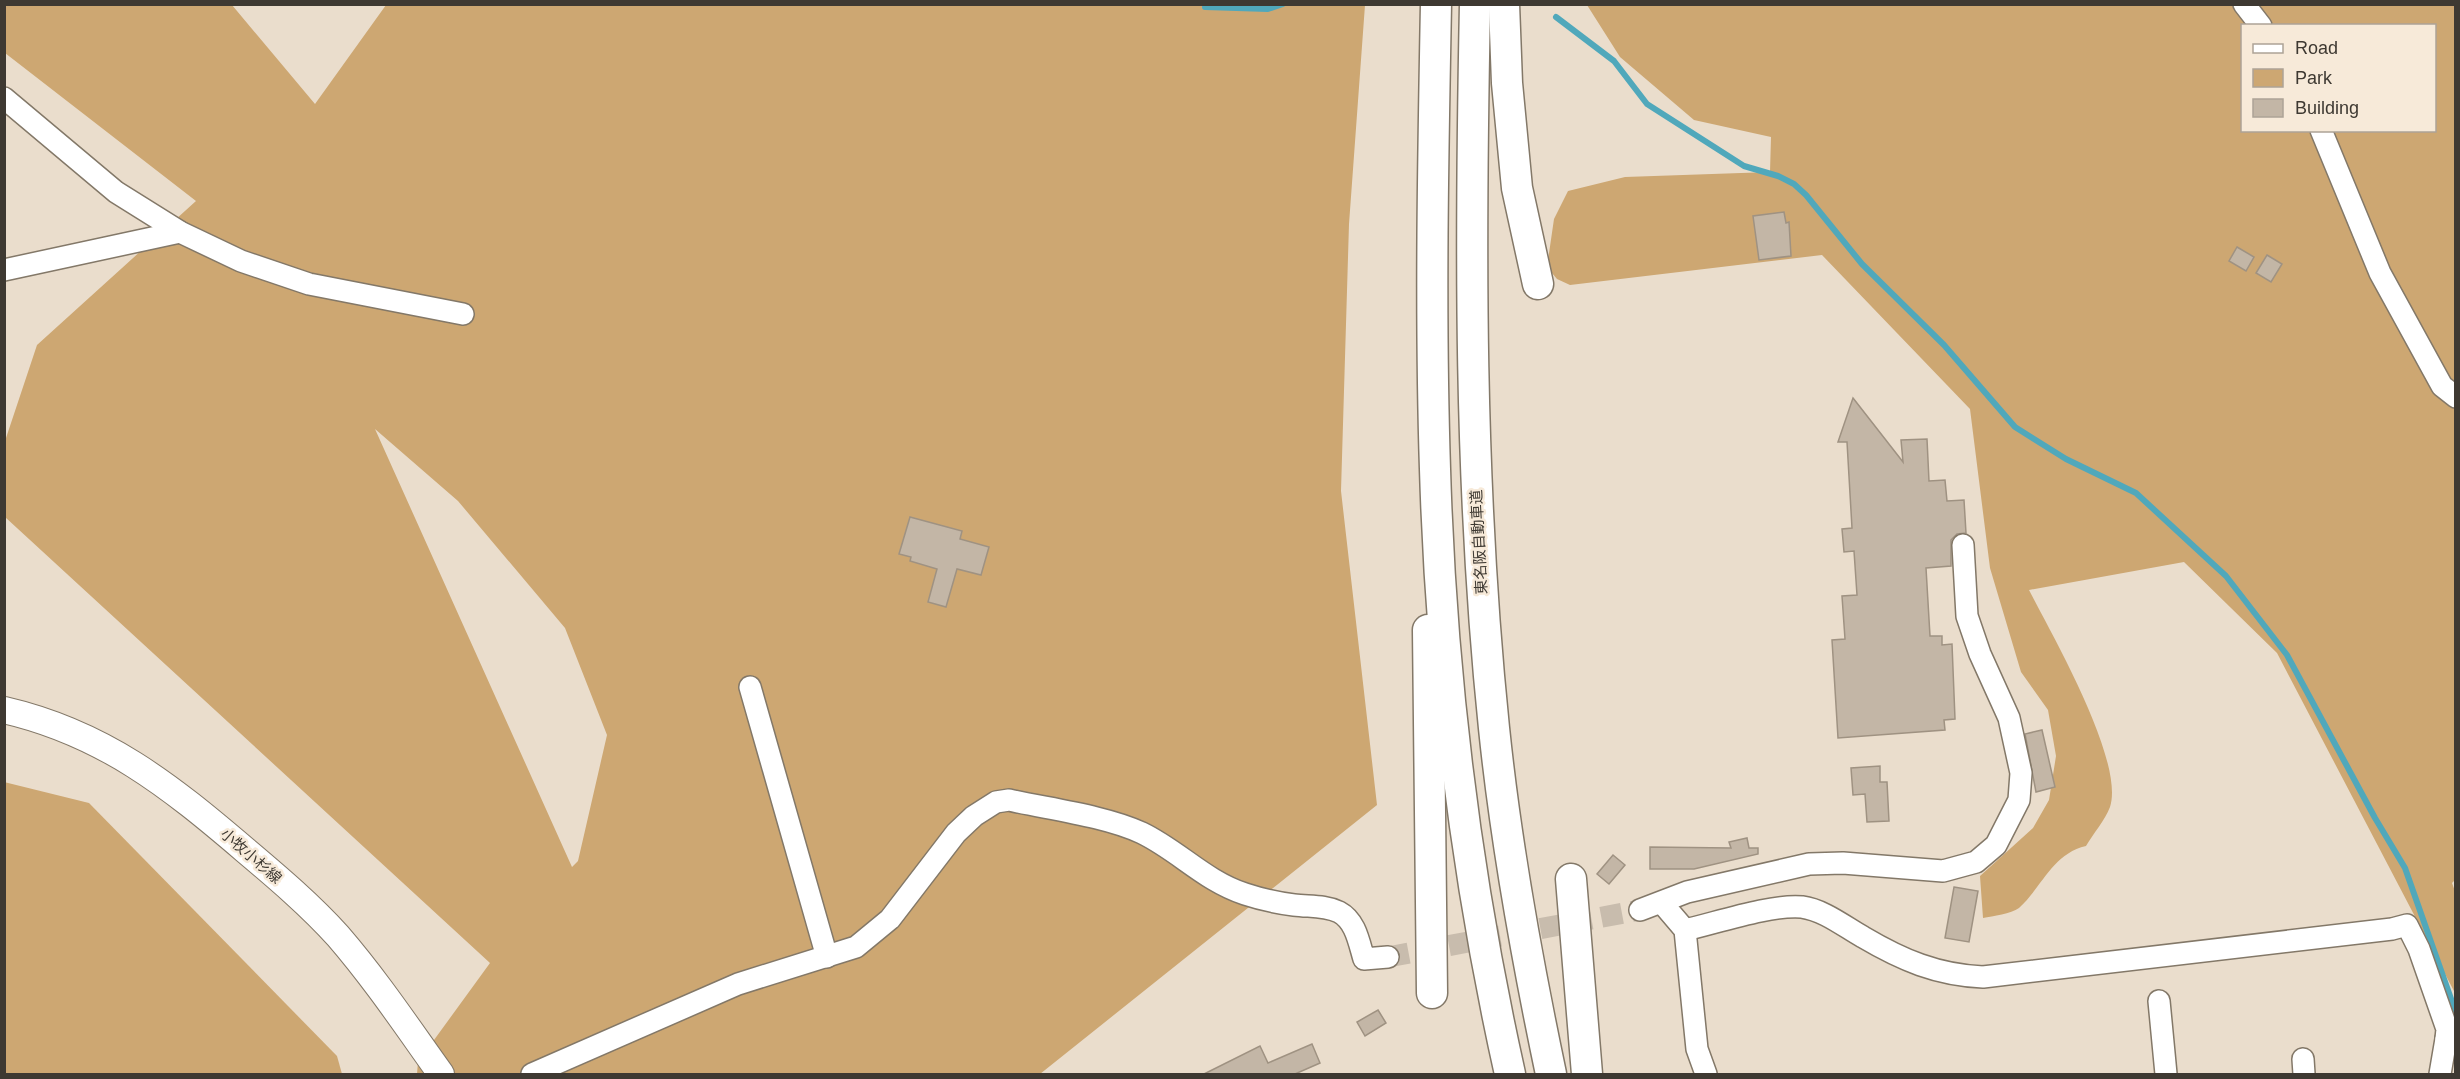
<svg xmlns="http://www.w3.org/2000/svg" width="2460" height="1079" viewBox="0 0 2460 1079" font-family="Arial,'Noto Sans JP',sans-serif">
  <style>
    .green { fill: #cda772; fill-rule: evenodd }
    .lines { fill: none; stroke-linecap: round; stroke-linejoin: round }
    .stream { stroke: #50a8bb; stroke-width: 6 }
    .building { fill: #c3b6a6; stroke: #9f9282; stroke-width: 1.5 }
    .minor-tunnel { stroke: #c8bcad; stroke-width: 21; stroke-dasharray: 21 10; stroke-linecap: butt }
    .minor-casing { stroke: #837868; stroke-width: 24 }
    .major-casing { stroke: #837868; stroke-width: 28 }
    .highway-casing { stroke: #837868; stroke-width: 33 }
    .minor { stroke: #fff; stroke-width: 21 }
    .major { stroke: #fff; stroke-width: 26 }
    .highway { stroke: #fff; stroke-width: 30 }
    .labels { text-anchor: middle; stroke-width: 5; stroke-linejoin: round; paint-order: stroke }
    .street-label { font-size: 15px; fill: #3e3932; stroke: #f7ead9 }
  </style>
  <rect width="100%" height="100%" fill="#eaddcc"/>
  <g class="green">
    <path d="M 4,5 L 232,5 L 315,104 L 386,5 L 1365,5 L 1349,224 L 1341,491 L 1377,805 L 1040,1074 L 417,1074 L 418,1062 L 490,963 L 5,517 L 5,441 L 37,345 L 196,201 L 5,53 ZM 375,429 L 458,501 L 565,628 L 607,735 L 578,861 L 572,867 Z"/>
    <path d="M 1587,5 L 2455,5 L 2456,879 L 2452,883 L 2456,894 L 2455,993 L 2277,653 L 2184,562 L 2029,590 C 2051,633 2125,761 2110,807 C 2105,820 2093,834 2086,846 C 2052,854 2043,886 2019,908 C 2011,914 1993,916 1983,918 L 1980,876 L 2033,828 L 2049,800 L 2056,756 L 2048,710 L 2021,672 L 1990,568 L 1970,409 L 1822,255 L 1570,285 L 1557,279 L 1547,267 L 1554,219 L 1568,191 L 1625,177 L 1770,172 L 1771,137 L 1694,120 L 1620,57 ZM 2242,26 L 2434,26 L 2434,130 L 2242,130 Z"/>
    <polygon points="4,782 89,803 337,1056 342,1074 5,1074"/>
  </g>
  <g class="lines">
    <g class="stream">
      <polyline points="1205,7 1268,9 1283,4"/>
      <polyline points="1556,17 1614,61 1647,104 1744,166 1778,176 1794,184 1806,195 1862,264 1944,345 2015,427 2066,459 2136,493 2226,576 2287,655 2375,818 2405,868 2456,1013"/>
    </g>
  </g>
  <g class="building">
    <polygon points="1784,212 1786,223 1789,222 1791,256 1759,260 1753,216"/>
    <polygon points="2237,247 2254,257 2246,271 2229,261"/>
    <polygon points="2267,255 2282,264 2271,282 2256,273"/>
    <polygon points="1853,398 1903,462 1901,440 1927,439 1929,481 1945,480 1947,501 1964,500 1966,533 1957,534 1951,540 1951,566 1926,568 1930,636 1942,636 1942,645 1952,644 1955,719 1944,720 1945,730 1838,738 1832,640 1845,639 1842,596 1857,595 1854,551 1844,552 1842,529 1852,528 1847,442 1838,442"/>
    <polygon points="910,517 962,531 960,539 989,547 981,575 957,569 946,607 928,602 937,569 910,561 911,557 899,554"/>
    <polygon points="2042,730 2055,787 2036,792 2025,734"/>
    <polygon points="1880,766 1880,782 1887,782 1889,821 1867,822 1865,794 1853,795 1851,768"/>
    <polygon points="1747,838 1749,848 1758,848 1758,854 1694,869 1650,869 1650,847 1731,848 1729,842"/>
    <polygon points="1613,855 1625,865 1609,884 1597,874"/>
    <polygon points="1954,887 1978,891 1969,942 1945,938"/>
    <polygon points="1378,1010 1386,1023 1365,1036 1357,1022"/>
    <polygon points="1312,1044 1320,1063 1295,1074 1204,1074 1260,1046 1268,1063"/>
  </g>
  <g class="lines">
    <polyline class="minor-tunnel" points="1388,957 1640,910"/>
    <defs>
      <g id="minor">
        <polyline points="2244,4 2261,26"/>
        <polyline points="4,98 116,192 180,232 241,261 309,284 463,314"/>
        <polyline points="2321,130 2380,273 2442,386 2456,397"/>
        <polyline points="4,270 180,232"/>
        <polyline points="750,687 827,957"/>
        <polyline points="1662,903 1685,930 1697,1049 1706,1074"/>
        <polyline points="1640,910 1687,892 1809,864 1843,863 1943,871 1976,862 1996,845 2019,800 2021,773 2009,718 1980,654 1967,616 1963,545"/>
        <path d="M 1685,930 C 1716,923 1772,904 1802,907 C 1824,910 1845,927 1863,937 C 1902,960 1937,975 1983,977 L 2392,929 L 2407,925 L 2419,949 L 2447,1029 L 2446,1039 L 2456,1042"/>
        <polyline points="2159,1001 2166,1074"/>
        <polyline points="2303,1059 2304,1074"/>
        <path d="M 532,1074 L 738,984 L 856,947 L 890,919 L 956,833 L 974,816 L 996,802 L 1009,800 C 1049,809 1106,816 1142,833 C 1179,851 1205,881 1245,894 C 1260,899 1278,903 1294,905 C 1310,907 1324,905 1339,912 C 1356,921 1359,943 1364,959 L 1388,957"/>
        <polyline points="2440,1074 2446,1039"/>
      </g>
      <path id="major" d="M 4,710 C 104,733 170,786 245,850 C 277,877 310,905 338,936 C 376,980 408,1028 441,1074"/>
      <g id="highway">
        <path d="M 1436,4 C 1433,159 1430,314 1435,469 C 1441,672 1466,877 1510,1074"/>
        <path d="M 1475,4 C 1470,246 1469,487 1494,728 C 1506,845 1527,960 1551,1074"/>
        <polyline points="1504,4 1507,83 1517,188 1538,284"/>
        <polyline points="1428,630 1432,993"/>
        <polyline points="1571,879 1587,1074"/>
      </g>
    </defs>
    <use href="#minor" class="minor-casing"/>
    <use href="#major" class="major-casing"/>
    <use href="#highway" class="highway-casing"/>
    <use href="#minor" class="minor"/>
    <use href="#major" class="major"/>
    <use href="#highway" class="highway"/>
  </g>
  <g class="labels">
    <g class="street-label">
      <text transform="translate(1479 542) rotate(-93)" y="5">東名阪自動車道</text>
      <text transform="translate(251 856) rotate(41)" y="5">小牧小杉線</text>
    </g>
  </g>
  <rect width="2460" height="1079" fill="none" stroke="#3e3932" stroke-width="12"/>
  <rect x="2241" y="24" width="195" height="108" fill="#f7ead9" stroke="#ada396" stroke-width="1.5"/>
  <rect x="2253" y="44" width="30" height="9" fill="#ffffff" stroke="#ada396" stroke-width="1.5"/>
  <text x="2295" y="54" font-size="18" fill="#3e3932">Road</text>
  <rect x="2253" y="69" width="30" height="18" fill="#cda772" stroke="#ada396" stroke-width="1.5"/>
  <text x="2295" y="84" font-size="18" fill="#3e3932">Park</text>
  <rect x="2253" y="99" width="30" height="18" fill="#c3b6a6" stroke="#ada396" stroke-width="1.5"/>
  <text x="2295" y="114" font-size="18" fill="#3e3932">Building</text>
</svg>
